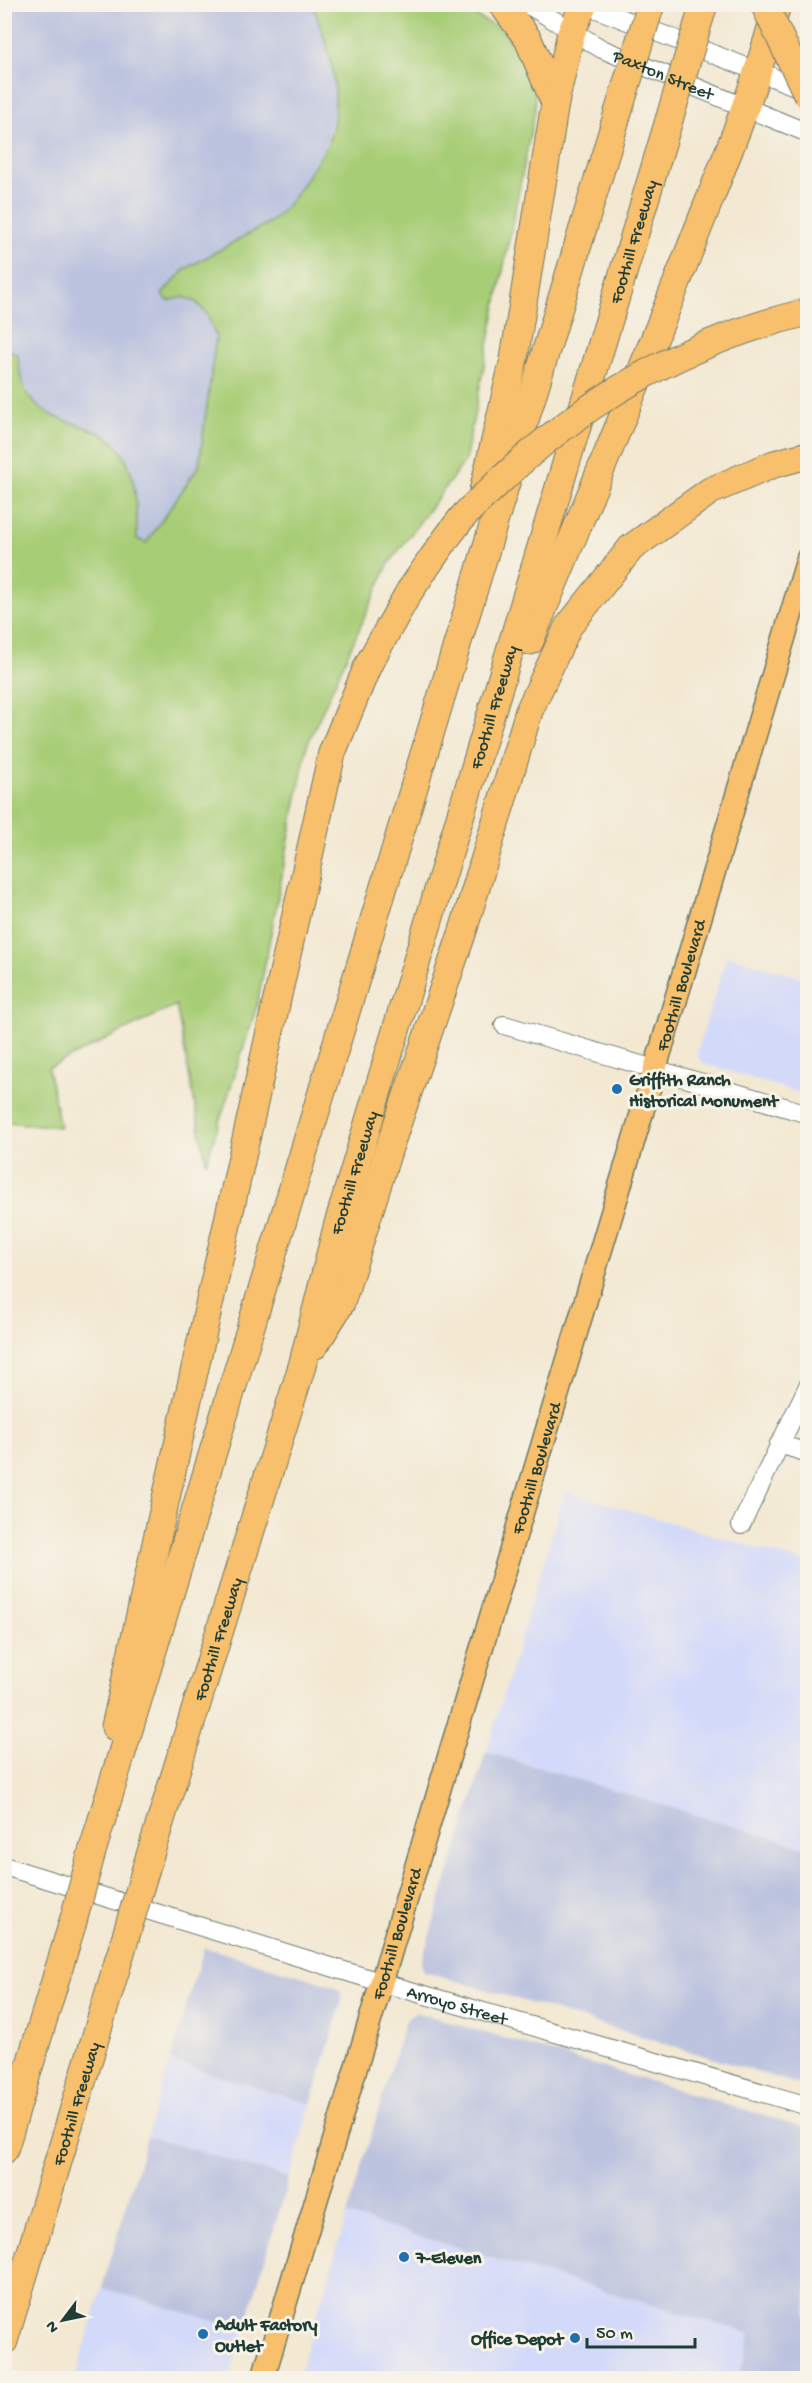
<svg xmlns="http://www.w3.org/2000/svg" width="812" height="2383" viewBox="0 0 812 2383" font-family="'Gochi Hand',sans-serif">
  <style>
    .built { fill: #d3d9f9 }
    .industrial { fill: #bcc3de }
    .green { fill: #a8cd77; stroke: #648556; stroke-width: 1.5 }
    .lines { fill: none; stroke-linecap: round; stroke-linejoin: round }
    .minor-casing { stroke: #69796b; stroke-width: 20 }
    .major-casing { stroke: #69796b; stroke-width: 25 }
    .highway-casing { stroke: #69796b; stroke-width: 29 }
    .minor { stroke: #fff; stroke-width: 18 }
    .major { stroke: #f8bf6c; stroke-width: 22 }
    .highway { stroke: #f8bf6c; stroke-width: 27 }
    .highway-bridge-casing { stroke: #69796b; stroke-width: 29; stroke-linecap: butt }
    .highway-bridge { stroke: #f8bf6c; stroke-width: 27 }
    .poi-dot { fill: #1f6fb2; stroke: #f7f3e8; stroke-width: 2 }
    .labels { text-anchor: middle; stroke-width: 6; stroke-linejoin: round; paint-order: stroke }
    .street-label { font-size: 18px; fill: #1f3d34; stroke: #f7f3e8 }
    .poi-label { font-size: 18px; font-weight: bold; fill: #1f3d34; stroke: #f7f3e8; text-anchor: start }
  </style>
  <rect width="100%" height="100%" fill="#f7f3e8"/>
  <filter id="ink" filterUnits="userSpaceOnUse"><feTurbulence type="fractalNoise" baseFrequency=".0167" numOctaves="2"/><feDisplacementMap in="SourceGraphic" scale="12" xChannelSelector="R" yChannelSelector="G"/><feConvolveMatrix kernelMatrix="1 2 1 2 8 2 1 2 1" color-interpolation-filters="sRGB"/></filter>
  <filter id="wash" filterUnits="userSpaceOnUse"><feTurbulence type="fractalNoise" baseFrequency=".008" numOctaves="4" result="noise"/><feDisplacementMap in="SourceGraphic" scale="24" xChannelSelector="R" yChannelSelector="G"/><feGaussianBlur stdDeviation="1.35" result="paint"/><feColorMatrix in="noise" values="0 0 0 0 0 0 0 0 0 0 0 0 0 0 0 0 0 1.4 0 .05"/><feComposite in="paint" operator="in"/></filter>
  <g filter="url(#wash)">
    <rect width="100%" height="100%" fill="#f3e8d2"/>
    <g class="built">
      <polygon points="727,955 807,979 807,1095 705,1064 699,1059 697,1051"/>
      <polygon points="565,1491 807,1563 807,1848 486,1752"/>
      <polygon points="170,2061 311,2104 289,2178 147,2136"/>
      <polygon points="347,2215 751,2334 738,2378 298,2378"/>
      <polygon points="102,2288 244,2330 229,2378 75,2378"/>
    </g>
    <g class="industrial">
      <polygon points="5,5 312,5 325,35 333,76 335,105 328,140 304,181 282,213 270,222 185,269 162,294 168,300 184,297 196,302 207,314 216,337 199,466 146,543 137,539 135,487 107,438 40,411 19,375 18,355 5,348"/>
      <polygon points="486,1752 807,1848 807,2087 424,1971 421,1963"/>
      <polygon points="204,1947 334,1986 341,1992 342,2001 311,2104 170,2061"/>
      <polygon points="415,2012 807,2128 807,2378 738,2378 751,2334 347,2215 405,2021"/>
      <polygon points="147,2136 289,2178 244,2330 102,2288"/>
    </g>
    <path class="green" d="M 312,5 L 455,5 L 499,28 L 518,46 L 535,81 L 535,110 L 465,461 L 388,565 L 307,745 L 257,1006 L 206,1163 L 176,1005 L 48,1068 L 60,1127 L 5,1122 L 4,348 L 18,355 C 21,440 97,409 123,454 C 138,480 136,511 137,539 L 146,543 L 199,466 L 216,337 L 207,314 L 196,302 L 184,297 L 168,301 L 162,294 L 185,269 L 270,222 C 287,209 299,190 310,172 C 316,162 325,151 329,140 C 344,95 330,46 312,5 Z"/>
  </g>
  <g filter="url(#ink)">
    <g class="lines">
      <defs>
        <g id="minor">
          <path id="s1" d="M 527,4 L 602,49 L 808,133"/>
          <polyline points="584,4 808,91"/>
          <polyline points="504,1025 808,1114"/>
          <polyline points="779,1444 808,1453"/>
          <polyline points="741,1525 808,1386"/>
          <path id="s2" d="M 4,1866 L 380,1982 L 808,2106"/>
        </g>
        <g id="major">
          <path id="s3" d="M 263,2378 L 808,558"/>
        </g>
        <g id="highway">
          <polyline points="502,4 528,39 555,103"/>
          <polyline points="480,504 514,359 555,103 571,33 584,4"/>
          <path d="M 530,641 C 584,510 639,380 690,249 C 721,170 755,91 776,9"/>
          <polyline points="315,1345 341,1303 387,1154 463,931 529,711 568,627 631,548 710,491 774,464 808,455"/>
          <polyline points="115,1727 332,753 368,665 409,592"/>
          <polyline points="92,1852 623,96"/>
          <path id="s4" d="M 146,1868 L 302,1366 L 337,1227 L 669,120"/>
          <polyline points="4,2150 72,1925"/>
          <path id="s5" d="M 4,2341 L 125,1939"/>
        </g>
      </defs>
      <use href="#minor" class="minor-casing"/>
      <use href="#major" class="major-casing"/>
      <use href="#highway" class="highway-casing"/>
      <use href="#minor" class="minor"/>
      <use href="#major" class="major"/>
      <use href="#highway" class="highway"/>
      <defs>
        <g id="highway-bridge">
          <polyline points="764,4 808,96"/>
          <polyline points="623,96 651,4"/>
          <polyline points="669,120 704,4"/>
          <path d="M 409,592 C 426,568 443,541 462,518 C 473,505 488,493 501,480 C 589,396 689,340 808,312"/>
          <polyline points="72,1925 92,1852"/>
          <polyline points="125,1939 146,1868"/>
        </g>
      </defs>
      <use href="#highway-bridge" class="highway-bridge-casing"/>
      <use href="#highway-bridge" class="highway-bridge"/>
    </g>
  </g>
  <g class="poi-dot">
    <circle cx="617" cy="1089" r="6"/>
    <circle cx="404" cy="2257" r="6"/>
    <circle cx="203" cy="2334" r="6"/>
    <circle cx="575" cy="2338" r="6"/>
  </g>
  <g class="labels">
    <g class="street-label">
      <text dy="6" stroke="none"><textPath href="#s1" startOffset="154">Paxton Street</textPath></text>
      <text dy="6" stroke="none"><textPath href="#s4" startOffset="1698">Foothill Freeway</textPath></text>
      <text dy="6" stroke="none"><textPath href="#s4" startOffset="1212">Foothill Freeway</textPath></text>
      <text dy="6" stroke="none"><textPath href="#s3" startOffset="1454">Foothill Boulevard</textPath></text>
      <text dy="6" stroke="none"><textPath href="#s4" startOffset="726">Foothill Freeway</textPath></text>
      <text dy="6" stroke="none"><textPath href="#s3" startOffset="950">Foothill Boulevard</textPath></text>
      <text dy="6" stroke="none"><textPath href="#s4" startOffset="240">Foothill Freeway</textPath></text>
      <text dy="6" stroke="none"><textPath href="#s3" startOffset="464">Foothill Boulevard</textPath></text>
      <text dy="6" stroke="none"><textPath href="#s2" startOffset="474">Arroyo Street</textPath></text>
      <text dy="6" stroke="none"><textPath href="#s5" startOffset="248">Foothill Freeway</textPath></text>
    </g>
    <g class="poi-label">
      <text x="629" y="1085">Griffith Ranch<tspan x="629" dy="21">Historical Monument</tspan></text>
      <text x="416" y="2263">7-Eleven</text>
      <text x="215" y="2330">Adult Factory<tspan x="215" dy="21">Outlet</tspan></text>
      <text x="563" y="2344" text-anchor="end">Office Depot</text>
    </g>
  </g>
  <rect width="812" height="2383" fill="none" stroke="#f7f3e8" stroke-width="24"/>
  <g transform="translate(63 2320) rotate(238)" stroke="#f7f3e8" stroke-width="4.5" paint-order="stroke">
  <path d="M0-4.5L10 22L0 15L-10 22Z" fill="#1f3d34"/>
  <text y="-9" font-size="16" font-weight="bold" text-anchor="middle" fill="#1f3d34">N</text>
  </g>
  <path d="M587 2338v9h108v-9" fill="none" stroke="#1f3d34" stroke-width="3"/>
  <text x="596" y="2338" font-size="18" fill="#1f3d34" stroke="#f7f3e8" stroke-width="4.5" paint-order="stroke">50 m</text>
</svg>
